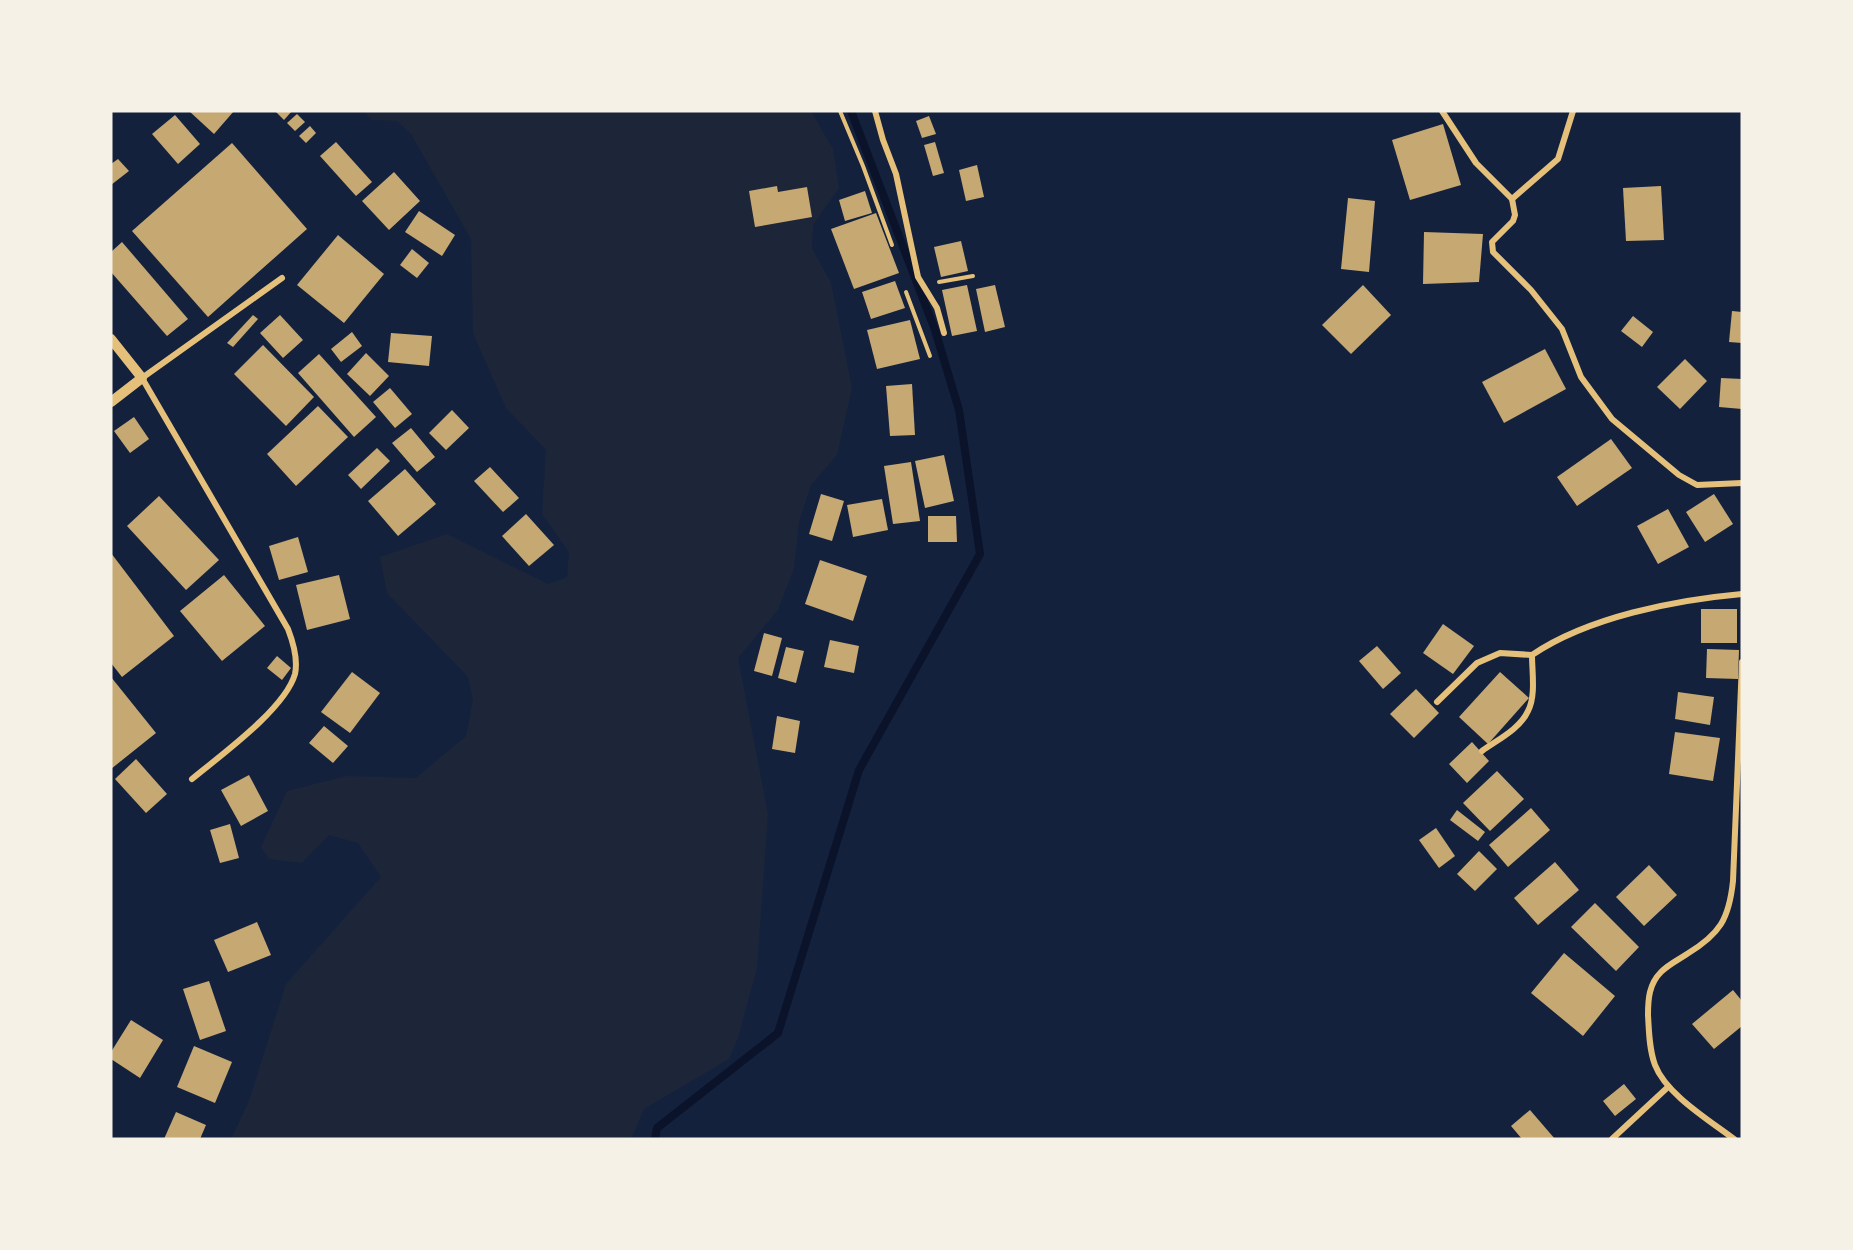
<svg xmlns="http://www.w3.org/2000/svg" width="1853" height="1250" viewBox="0 0 1853 1250" font-family="Spectral,serif">
  <style>
    .green { fill: #1d2539 }
    .lines { fill: none; stroke-linecap: round; stroke-linejoin: round }
    .stream { stroke: #0b132b; stroke-width: 8 }
    .building { fill: #c6a872 }
    .path { stroke: #e5c07b; stroke-width: 4 }
    .minor { stroke: #e5c07b; stroke-width: 6 }
    .tertiary { stroke: #e5c07b; stroke-width: 10 }
  </style>
  <rect width="100%" height="100%" fill="#14213d"/>
  <polygon class="green" points="363,111 811,111 833,149 839,188 813,225 812,248 831,283 852,388 837,455 811,485 799,522 794,568 778,610 738,658 768,814 757,968 738,1038 729,1059 644,1109 631,1139 231,1139 249,1101 286,984 381,877 358,843 329,835 302,863 269,859 261,847 287,791 346,776 416,778 466,736 473,700 468,677 387,593 380,557 447,534 548,584 567,577 569,552 542,514 546,450 506,408 473,333 471,239 411,134 397,121 372,120"/>
  <g class="lines">
    <polyline class="stream" points="655,1139 657,1128 778,1033 859,770 980,554 959,410 935,330 851,111"/>
  </g>
  <g class="building">
    <polygon points="189,111 234,111 214,134"/>
    <polygon points="275,111 292,111 284,120"/>
    <polygon points="297,114 305,122 295,131 287,123"/>
    <polygon points="175,115 200,144 178,164 152,134"/>
    <polygon points="929,116 936,134 922,138 916,121"/>
    <polygon points="1443,124 1461,185 1410,200 1392,140"/>
    <polygon points="310,126 316,133 306,143 299,136"/>
    <polygon points="336,142 372,182 356,196 320,156"/>
    <polygon points="935,142 944,173 933,176 924,145"/>
    <polygon points="232,143 307,229 208,317 132,231"/>
    <polygon points="118,159 129,171 111,185 111,164"/>
    <polygon points="977,165 984,197 966,201 959,170"/>
    <polygon points="394,172 420,201 389,230 362,201"/>
    <polygon points="777,186 778,192 807,187 812,217 755,227 749,191"/>
    <polygon points="1661,186 1664,240 1626,241 1623,188"/>
    <polygon points="865,191 872,213 845,221 839,200"/>
    <polygon points="1348,198 1375,201 1369,272 1341,269"/>
    <polygon points="419,211 455,235 442,256 405,232"/>
    <polygon points="876,213 899,273 854,289 831,229"/>
    <polygon points="1424,232 1483,234 1479,282 1423,284"/>
    <polygon points="338,235 384,274 344,323 297,285"/>
    <polygon points="961,241 968,271 941,277 934,247"/>
    <polygon points="122,242 188,319 167,336 111,272 111,252"/>
    <polygon points="412,249 429,263 417,278 400,265"/>
    <polygon points="895,281 905,308 871,319 862,292"/>
    <polygon points="967,285 977,331 952,336 942,290"/>
    <polygon points="995,285 1005,327 985,332 976,289"/>
    <polygon points="1363,285 1391,315 1351,354 1322,325"/>
    <polygon points="1732,311 1742,312 1742,343 1729,342"/>
    <polygon points="253,315 258,319 233,347 227,343"/>
    <polygon points="280,315 303,340 283,358 260,333"/>
    <polygon points="1633,316 1653,332 1642,347 1621,331"/>
    <polygon points="910,320 920,359 877,369 867,330"/>
    <polygon points="352,332 362,346 341,362 331,349"/>
    <polygon points="391,333 432,336 429,366 388,362"/>
    <polygon points="263,345 314,397 286,426 234,374"/>
    <polygon points="1545,349 1566,389 1504,423 1482,382"/>
    <polygon points="366,353 389,376 370,396 347,374"/>
    <polygon points="319,354 376,417 354,437 298,373"/>
    <polygon points="1685,359 1707,381 1680,409 1657,387"/>
    <polygon points="1721,378 1742,379 1742,409 1719,407"/>
    <polygon points="912,384 915,435 890,436 886,386"/>
    <polygon points="390,388 412,414 395,428 373,402"/>
    <polygon points="318,406 348,437 296,486 267,454"/>
    <polygon points="452,410 469,428 446,450 429,433"/>
    <polygon points="134,417 149,439 130,453 114,431"/>
    <polygon points="411,428 435,457 417,472 392,443"/>
    <polygon points="1611,439 1632,468 1577,506 1557,477"/>
    <polygon points="377,448 390,461 361,489 348,475"/>
    <polygon points="944,455 954,501 925,508 915,461"/>
    <polygon points="911,462 920,521 893,524 884,466"/>
    <polygon points="490,467 519,498 503,512 474,481"/>
    <polygon points="405,469 436,504 398,536 368,501"/>
    <polygon points="821,494 844,501 832,541 809,534"/>
    <polygon points="1714,494 1733,524 1705,542 1686,512"/>
    <polygon points="159,496 219,560 186,590 127,526"/>
    <polygon points="882,499 888,530 853,537 847,505"/>
    <polygon points="1668,509 1689,547 1658,564 1637,526"/>
    <polygon points="526,514 554,545 529,566 502,536"/>
    <polygon points="928,516 956,516 957,542 928,542"/>
    <polygon points="298,537 308,572 279,580 269,546"/>
    <polygon points="111,553 174,636 122,677 111,663"/>
    <polygon points="820,560 867,576 853,621 805,604"/>
    <polygon points="224,575 265,626 222,661 180,611"/>
    <polygon points="339,575 350,619 307,630 296,585"/>
    <rect x="1701" y="609" width="36" height="34"/>
    <polygon points="1443,624 1474,646 1453,674 1423,653"/>
    <polygon points="764,633 782,638 772,676 754,671"/>
    <polygon points="830,640 859,646 854,673 824,667"/>
    <polygon points="1377,646 1401,673 1383,689 1359,661"/>
    <polygon points="786,647 804,651 796,683 778,678"/>
    <polygon points="1707,649 1739,650 1738,679 1706,678"/>
    <polygon points="277,656 291,668 282,680 267,668"/>
    <polygon points="352,672 380,693 350,733 321,712"/>
    <polygon points="1500,672 1529,698 1488,744 1459,717"/>
    <polygon points="111,677 156,733 111,769"/>
    <polygon points="1416,689 1439,713 1414,738 1390,714"/>
    <polygon points="1678,692 1714,697 1710,725 1675,719"/>
    <polygon points="777,716 800,721 795,753 772,749"/>
    <polygon points="324,726 348,746 333,763 309,743"/>
    <polygon points="1675,732 1720,738 1713,781 1669,774"/>
    <polygon points="1472,742 1489,761 1467,783 1449,764"/>
    <polygon points="136,759 167,794 146,813 115,779"/>
    <polygon points="1497,771 1524,799 1490,831 1463,803"/>
    <polygon points="249,775 268,811 241,826 221,790"/>
    <polygon points="1531,808 1550,830 1508,867 1489,845"/>
    <polygon points="1457,810 1485,832 1478,841 1450,820"/>
    <polygon points="230,824 239,858 220,863 210,830"/>
    <polygon points="1436,828 1455,856 1439,868 1419,840"/>
    <polygon points="1479,851 1497,869 1475,891 1457,874"/>
    <polygon points="1555,862 1579,890 1538,925 1514,898"/>
    <polygon points="1649,865 1677,895 1644,926 1616,897"/>
    <polygon points="1595,903 1639,947 1616,971 1571,927"/>
    <polygon points="257,922 271,955 228,972 214,940"/>
    <polygon points="1564,953 1615,996 1583,1036 1531,993"/>
    <polygon points="209,981 226,1031 200,1040 183,989"/>
    <polygon points="1733,990 1742,1001 1742,1026 1714,1049 1692,1024"/>
    <polygon points="131,1020 163,1040 140,1078 111,1059 111,1052"/>
    <polygon points="194,1046 232,1062 215,1103 177,1087"/>
    <polygon points="1624,1084 1636,1099 1615,1116 1603,1101"/>
    <polygon points="1530,1110 1555,1139 1522,1139 1511,1126"/>
    <polygon points="176,1112 206,1125 200,1139 164,1139"/>
  </g>
  <g class="lines">
    <g class="path">
      <polyline points="840,111 863,166 892,245"/>
      <polyline points="939,282 973,276"/>
      <polyline points="906,292 930,356"/>
    </g>
    <g class="minor">
      <polyline points="875,111 883,140 896,174 918,277 937,308 944,333"/>
      <polyline points="1442,111 1476,163 1512,199 1515,215 1513,221 1492,242 1493,252 1531,290 1562,329 1581,377 1612,419 1679,475 1697,485 1742,483"/>
      <polyline points="1512,199 1558,159 1573,111"/>
      <polyline points="1437,702 1477,663 1500,653 1532,655"/>
      <path d="M 1482,751 C 1497,740 1520,729 1528,711 C 1536,696 1532,672 1532,655 C 1588,617 1675,600 1742,594"/>
      <path d="M 192,779 C 221,755 285,709 295,674 C 298,660 293,642 288,629 L 142,378 L 282,278"/>
      <polyline points="1612,1139 1668,1087"/>
      <path d="M 1734,1139 C 1709,1120 1666,1094 1655,1065 C 1649,1049 1649,1031 1648,1015 C 1648,999 1649,984 1661,972 C 1669,964 1678,960 1687,954 C 1720,934 1729,919 1733,881 L 1742,662"/>
    </g>
    <polyline class="tertiary" points="111,339 142,378 111,402"/>
  </g>
  <rect width="1853" height="1250" fill="none" stroke="#f6f1e7" stroke-width="225"/>
</svg>
